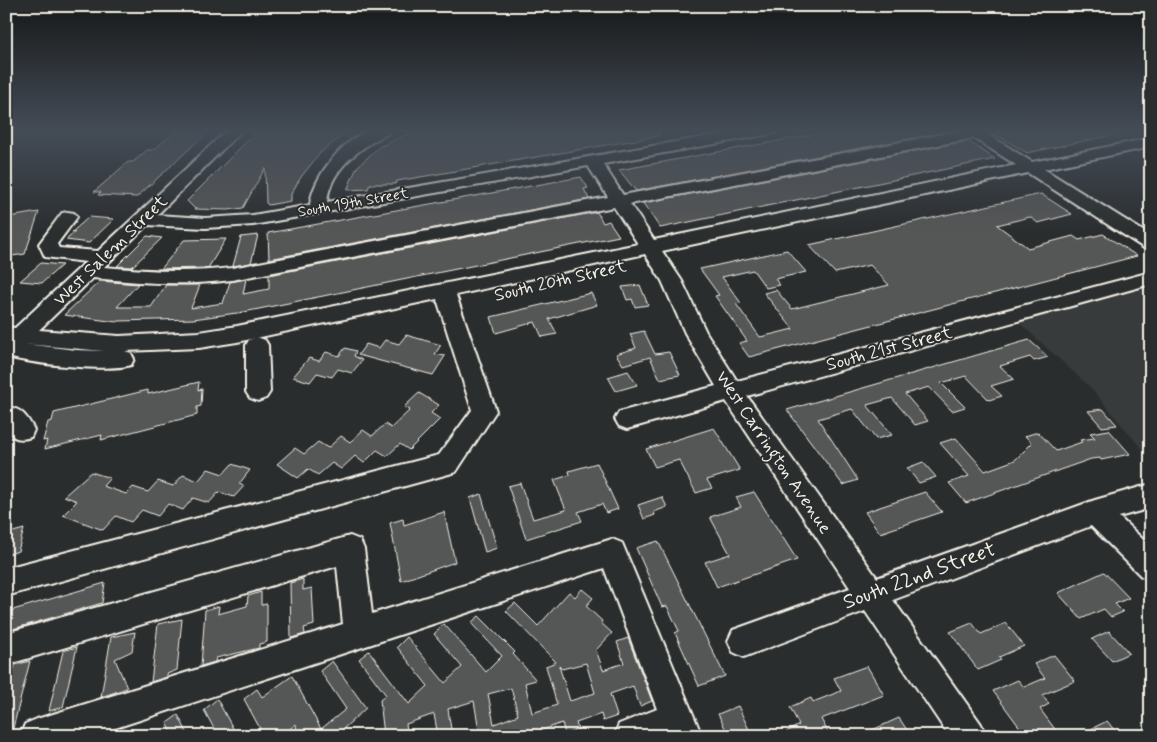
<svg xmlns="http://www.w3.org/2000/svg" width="1157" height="742" viewBox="0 0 1157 742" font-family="Mynerve,sans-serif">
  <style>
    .built { fill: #373a3a }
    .building { fill: #555756; stroke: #f4f1e8; fill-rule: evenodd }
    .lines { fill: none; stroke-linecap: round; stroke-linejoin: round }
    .minor-casing { stroke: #f4f1e8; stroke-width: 4 }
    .minor { fill: #2a2d2e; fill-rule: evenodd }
    .labels { text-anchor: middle; stroke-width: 4; stroke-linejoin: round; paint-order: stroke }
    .far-street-label { font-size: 15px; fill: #f4f1e8; stroke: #2a2d2e }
    .street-label { font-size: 18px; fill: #f4f1e8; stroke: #2a2d2e }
    .near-street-label { font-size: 21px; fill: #f4f1e8; stroke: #2a2d2e }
  </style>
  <rect width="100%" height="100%" fill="#2a2d2e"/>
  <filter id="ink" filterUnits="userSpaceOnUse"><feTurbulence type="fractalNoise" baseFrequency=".02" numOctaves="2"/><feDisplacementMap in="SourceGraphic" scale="10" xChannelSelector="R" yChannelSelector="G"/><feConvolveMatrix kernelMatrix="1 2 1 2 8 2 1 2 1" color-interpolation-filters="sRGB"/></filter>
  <g filter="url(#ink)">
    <polygon class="built" points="1151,285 1151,460 1090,387 1017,321"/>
    <g class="building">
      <polygon points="178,130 210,130 137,197 98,195 101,192 94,192 128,162 133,162 147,150 153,150"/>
      <polygon points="258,130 350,130 321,152 301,177 291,194 291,201 268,205 266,203 265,168 243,208 228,210 195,209 187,201"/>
      <polygon points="426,130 658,130 659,136 397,181 395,184 370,184 368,189 347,190 357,167 379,147 403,136"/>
      <polygon points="838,130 898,130 903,134 924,130 951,131 636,191 619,170"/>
      <polygon points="1008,130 1112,130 1113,135 1027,153 997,135 1002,131"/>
      <polygon points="968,141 995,159 660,228 643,203"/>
      <polygon points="581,177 588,188 584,189 589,199 269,259 268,233"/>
      <polygon points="1041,194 1072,214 1038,223 1030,217 997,225 1028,248 1073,236 1079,240 1103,234 1137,256 749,357 739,343 747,341 715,296 719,295 700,269 787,250 806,272 775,279 780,285 766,288 753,270 722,277 741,303 736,304 760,337 769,335 793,329 764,293 776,290 792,309 889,285 870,265 835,273 809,245"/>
      <polygon points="39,212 25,254 6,257 6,222 9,217"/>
      <polygon points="597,212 603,223 609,221 619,236 244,312 193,319 119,321 117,322 64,315 100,281 138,284 117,307 151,307 166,285 200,285 191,308 223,303 230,282 246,279 243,294 269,289 269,275"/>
      <polygon points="89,217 114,219 89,243 66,240 75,232 72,232"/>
      <polygon points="258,235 251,263 233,266 241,237"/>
      <polygon points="147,236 162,238 132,267 117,266"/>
      <polygon points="226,239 208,268 161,269 184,240"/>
      <polygon points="41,263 62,265 42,283 20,281"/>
      <polygon points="640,285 648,305 635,307 632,299 627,300 622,287"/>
      <polygon points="591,293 597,305 549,319 557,334 542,337 535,322 496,333 491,317"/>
      <polygon points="644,331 655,354 669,352 680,375 660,379 650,357 623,365 616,354 636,348 630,334"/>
      <polygon points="406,335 441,345 435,354 445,356 433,375 358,355 366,344 379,348 385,340 399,344"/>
      <polygon points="1029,340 1048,357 1034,361 1030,357 1000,366 1014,379 991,386 1002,396 989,400 966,376 941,383 965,407 952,411 929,387 905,394 928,421 915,425 892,398 867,405 892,435 876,439 852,409 818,419 858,480 843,485 787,410"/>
      <polygon points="345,348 356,351 354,356 362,360 352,373 338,369 332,377 317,373 310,382 293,377 309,358 319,361 326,352 339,356"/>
      <polygon points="628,371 637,385 616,391 608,377"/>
      <polygon points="199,382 198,390 202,389 201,406 197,407 197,415 101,440 102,435 45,449 47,440 43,441 48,422 52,421 54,413 148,390 148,394"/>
      <polygon points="419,393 439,405 431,413 440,419 409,450 400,444 387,456 377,450 364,463 355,456 341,469 332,463 318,475 308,469 298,478 277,464 295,448 304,454 318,442 328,448 341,436 350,442 363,430 372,436 385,424 391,428 410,410 404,407"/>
      <polygon points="1103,409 1117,425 1102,427 1088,411"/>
      <polygon points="714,428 740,470 707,480 712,488 696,493 679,460 655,467 646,449"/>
      <polygon points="1109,430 1130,454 1101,460 1100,458 1091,459 966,503 949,483 969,476 940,443 956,438 985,471 1015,460 1032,443 1025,436 1038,432 1056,451 1082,442 1080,440 1095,438 1090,433"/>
      <polygon points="923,462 936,477 919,483 907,468"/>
      <polygon points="597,463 618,509 606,513 602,504 578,512 582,521 526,539 508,486 520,483 533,519 566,510 554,480 570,475 569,471"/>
      <polygon points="232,464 250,470 239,484 244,486 234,497 219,492 209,503 193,498 183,510 168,504 158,516 142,510 131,522 116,516 103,530 63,515 77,501 64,496 91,472 110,478 103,486 126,494 133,487 148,492 158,481 173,486 183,475 198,481 208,469 223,474"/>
      <polygon points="754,492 797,560 717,587 705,562 730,554 710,517 741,507 736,497"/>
      <polygon points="925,492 942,512 880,533 865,512"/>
      <polygon points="481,494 497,548 485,552 470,498"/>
      <polygon points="662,497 667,507 654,512 655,515 644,519 638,505"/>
      <polygon points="444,512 455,562 401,581 390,523 403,519 404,525"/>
      <polygon points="24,529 18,551 6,555 6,534"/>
      <polygon points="658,541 725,676 699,686 675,633 679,631 667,606 662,607 636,548"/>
      <polygon points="1104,572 1129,598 1115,604 1123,612 1111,617 1104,609 1081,619 1058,593"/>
      <polygon points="303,579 303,590 312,588 314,625 304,628 305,634 291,638 290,583"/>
      <polygon points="105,583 102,603 6,631 6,612"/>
      <path d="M 582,589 L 593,598 L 586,606 L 602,621 L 601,623 L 612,633 L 596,650 L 603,670 L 624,663 L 617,642 L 628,638 L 652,701 L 640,706 L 633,686 L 610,694 L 617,716 L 603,721 L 601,714 L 576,723 L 578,729 L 565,734 L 562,723 L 537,732 L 538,736 L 466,736 L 479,730 L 474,701 L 448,709 L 452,736 L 438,736 L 434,714 L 406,724 L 408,736 L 395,736 L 394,732 L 384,735 L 380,700 L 386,695 L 359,659 L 369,651 L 409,704 L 428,686 L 397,647 L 407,637 L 445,683 L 462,667 L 434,634 L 444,624 L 486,672 L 502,656 L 471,623 L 479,616 L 515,652 L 513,654 L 536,680 L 525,683 L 532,713 L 557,705 L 546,666 L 556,662 L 506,611 L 515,603 L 538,626 L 569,592 L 575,597 ZM 586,663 L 595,693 L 570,701 L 559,666 L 562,669 ZM 511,688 L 518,715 L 494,724 L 488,694 Z"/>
      <polygon points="261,592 261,605 267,604 267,642 259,644 259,648 216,658 215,662 201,666 205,610 219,606 218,614 247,606 248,596"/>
      <polygon points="182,619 177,670 167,674 167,677 151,682 158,624"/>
      <polygon points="972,623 981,634 1006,623 1024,646 999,657 1001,660 978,670 950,632"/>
      <polygon points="1109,631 1129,653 1112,661 1092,639"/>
      <polygon points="135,632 132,651 115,659 127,688 101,697 111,637"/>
      <polygon points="77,647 63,707 49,711 63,651"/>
      <polygon points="1054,655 1075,681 1042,695 1049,704 1040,709 1057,732 1049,736 1026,736 993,691 1018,680 1024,687 1045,678 1034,664"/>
      <polygon points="30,661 11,736 6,736 6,698 15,665"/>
      <polygon points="332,661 366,708 342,730 342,736 297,736 296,724 281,736 264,736 244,699 257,689 262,697 292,676 321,729 346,709 320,671"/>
      <polygon points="867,666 884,695 821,719 830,736 779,736 799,725 790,707 811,698 813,702 841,691 834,678"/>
      <polygon points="217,699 237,736 218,736 204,710"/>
      <polygon points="738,706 752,736 729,736 718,714"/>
      <polygon points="178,715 189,736 174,736 167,723"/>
      <polygon points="899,718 911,736 859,736"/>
      <polygon points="1107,721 1119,736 1077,736"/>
    </g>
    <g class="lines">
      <defs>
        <g id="minor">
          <path d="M 227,130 L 242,130 L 157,215 L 205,218 L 253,215 L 310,205 C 313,177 344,137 372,130 C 378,129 386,130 391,130 L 389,133 C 361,147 330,168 327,202 L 745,130 L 777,130 L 775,133 L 770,134 L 603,164 L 623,195 L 964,130 L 1000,130 L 998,133 L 989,135 L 1032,162 L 1151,138 L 1151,147 L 1044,169 L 1151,236 L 1151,250 L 1144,248 L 1028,173 L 662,251 L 682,281 L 706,332 L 737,381 L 1151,272 L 1151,284 L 747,396 L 877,578 L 1095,500 L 1151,484 L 1151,508 L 1119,517 L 1151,547 L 1151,580 L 1141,576 L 1091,526 L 893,600 L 981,724 L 986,736 L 949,736 L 865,611 L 744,657 L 733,652 L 728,641 L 733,630 L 850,588 L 726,401 L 627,429 L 619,426 L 615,419 L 619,412 L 716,386 L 685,333 L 662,281 L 645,254 L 456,295 L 496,411 L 456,472 L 6,596 L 6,568 L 439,455 L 472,410 L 437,299 L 237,342 L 199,348 L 125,351 L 131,353 L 134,359 L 131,365 C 108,372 32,364 8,357 L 6,353 L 6,327 L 15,328 L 86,262 L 45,257 L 39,244 L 62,213 L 68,212 L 74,213 L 77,217 L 57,244 L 59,248 L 98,251 ZM 974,138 L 1016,165 L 654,240 L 630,204 ZM 588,166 L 608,197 L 232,268 C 189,273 147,271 104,267 L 147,225 L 205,228 L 253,225 ZM 614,207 L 638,244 L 237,326 L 199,332 L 119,336 L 39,330 L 93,278 C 140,283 185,286 232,280 ZM 25,344 L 104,351 L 76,350 Z"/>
          <polygon points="257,337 265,340 268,345 270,392 266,398 258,401 250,398 246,392 246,345 249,340"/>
          <path d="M 6,407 C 21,407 28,418 34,430 L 31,437 C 6,445 6,424 6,407 Z"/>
          <polygon points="350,536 360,540 364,549 372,614 612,539 622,543 702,736 614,736 619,724 657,709 604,568 91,736 20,736 25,724 37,719 343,624 337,566 6,665 6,633"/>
        </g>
      </defs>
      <use href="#minor" class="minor-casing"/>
      <use href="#minor" class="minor"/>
    </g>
  </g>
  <linearGradient id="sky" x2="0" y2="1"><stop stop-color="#171919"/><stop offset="0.56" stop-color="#444c57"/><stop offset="1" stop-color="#444c57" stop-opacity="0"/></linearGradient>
  <rect width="1157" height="234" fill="url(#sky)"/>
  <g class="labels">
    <g class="far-street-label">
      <text transform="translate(353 202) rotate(-10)" y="5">South 19th Street</text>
    </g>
    <g class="street-label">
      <text transform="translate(110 250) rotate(-44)" y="6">West Salem Street</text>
      <text transform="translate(560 280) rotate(-13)" y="6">South 20th Street</text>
      <text transform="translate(889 348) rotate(-15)" y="6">South 21st Street</text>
      <text transform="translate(774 452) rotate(56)" y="6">West Carrington Avenue</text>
    </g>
    <g class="near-street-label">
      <text transform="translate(919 575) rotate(-20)" y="7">South 22nd Street</text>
    </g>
  </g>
  <rect width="1157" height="742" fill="none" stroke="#2a2d2e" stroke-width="25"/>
  <rect x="12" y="12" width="1132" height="717" fill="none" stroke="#f4f1e8" stroke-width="2" filter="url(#ink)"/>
</svg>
